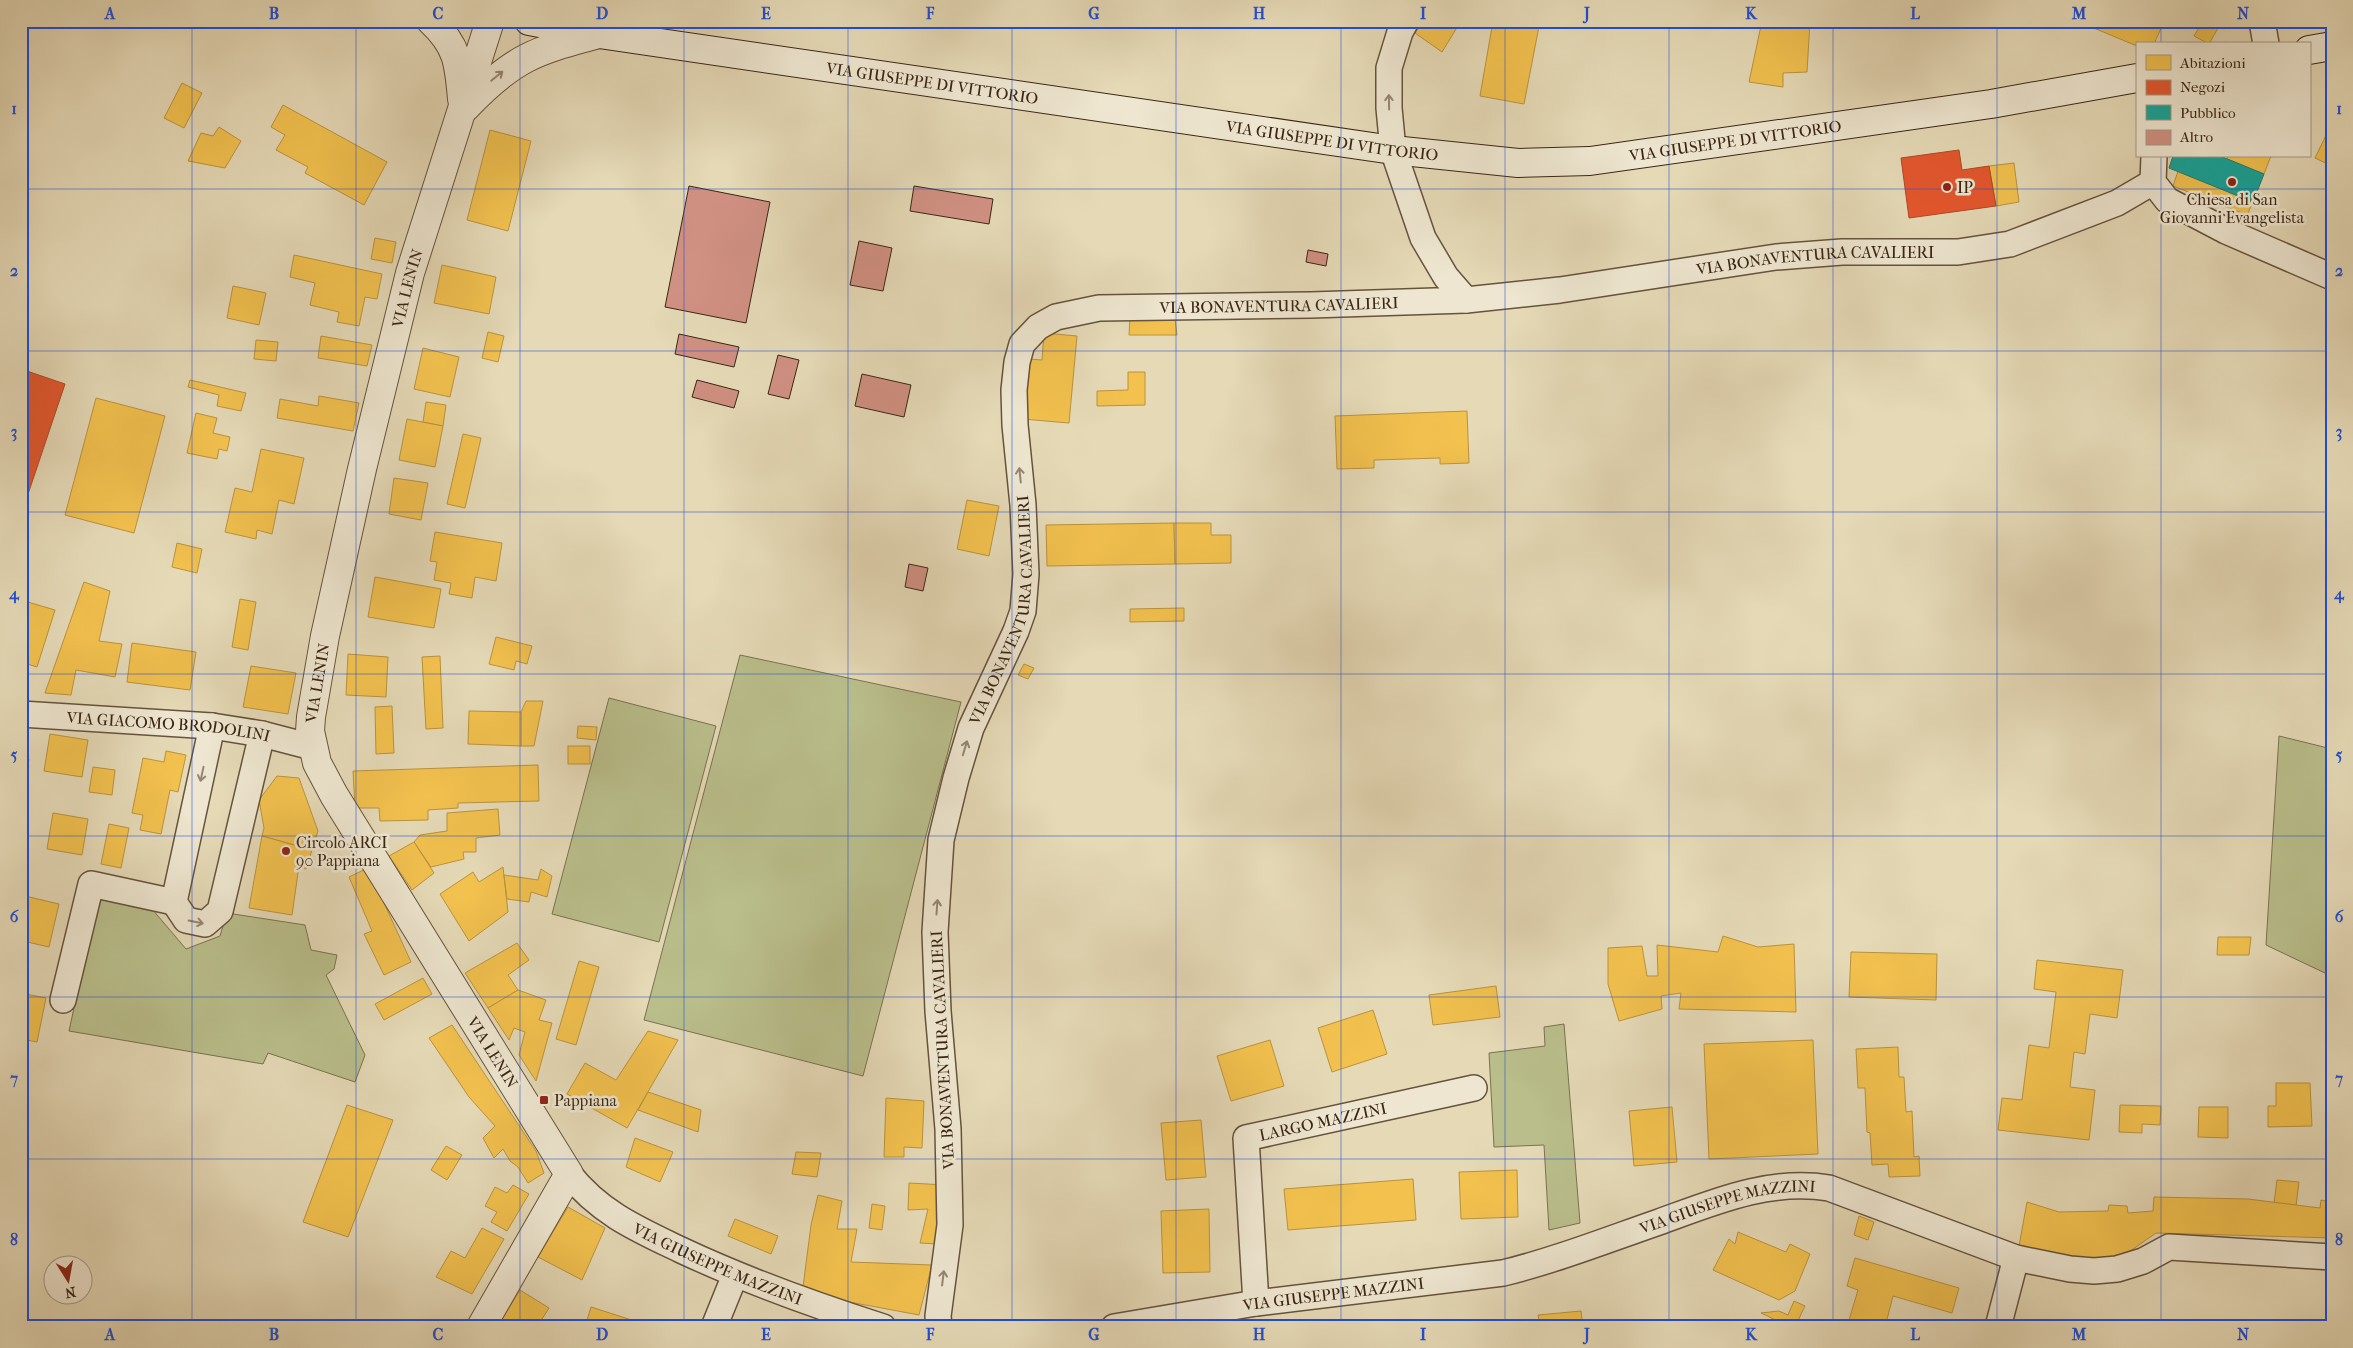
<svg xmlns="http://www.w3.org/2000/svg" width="2353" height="1348" viewBox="0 0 2353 1348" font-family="'IM FELL French Canon',serif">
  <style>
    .green { fill: #b9be8b; stroke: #7a7250 }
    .homes { fill: #f2c14e; stroke: #bb923d }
    .shops { fill: #e4572e; stroke: #b14826 }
    .public { fill: #17a398; stroke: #227e70 }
    .building { fill: #d09082; stroke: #3a2614 }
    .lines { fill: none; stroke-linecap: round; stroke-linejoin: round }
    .minor-casing { stroke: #65533c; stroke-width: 28 }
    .tertiary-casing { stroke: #65533c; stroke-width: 30 }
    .secondary-casing { stroke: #3a2614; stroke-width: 30 }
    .minor { stroke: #eee6d0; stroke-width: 25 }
    .tertiary { stroke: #eee6d0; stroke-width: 28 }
    .secondary { stroke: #eee6d0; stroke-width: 28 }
    .oneway { stroke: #948672 }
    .grid { fill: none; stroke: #1d4ed8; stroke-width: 1; stroke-opacity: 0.55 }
    .poi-dot { fill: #8f2418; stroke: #eee6d0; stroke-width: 2 }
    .labels { text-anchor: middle; stroke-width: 5; stroke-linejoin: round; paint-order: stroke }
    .street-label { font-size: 16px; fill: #3a2614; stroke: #eee6d0 }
    .poi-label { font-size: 16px; fill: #3a2614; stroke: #eee6d0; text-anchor: start }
    .neatline { fill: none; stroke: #1d4ed8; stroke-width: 2 }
    .grid-label { font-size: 16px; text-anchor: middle; font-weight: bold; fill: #1d4ed8 }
  </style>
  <rect width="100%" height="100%" fill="#e5d9b6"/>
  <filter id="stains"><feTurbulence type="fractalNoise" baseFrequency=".004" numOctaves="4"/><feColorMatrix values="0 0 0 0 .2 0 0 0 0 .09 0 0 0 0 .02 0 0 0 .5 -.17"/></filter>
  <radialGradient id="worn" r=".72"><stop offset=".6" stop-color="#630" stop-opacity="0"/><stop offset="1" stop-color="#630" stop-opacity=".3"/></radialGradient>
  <g class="green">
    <polygon points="740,655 961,702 863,1076 644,1020"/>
    <polygon points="609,698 716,726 659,942 552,914"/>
    <polygon points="2279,736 2332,749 2332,990 2326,988 2327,974 2266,945"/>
    <polygon points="98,897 152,909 186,949 220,936 227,913 305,925 311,950 337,955 334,969 326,975 365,1055 355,1082 268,1053 263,1064 69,1031"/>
    <polygon points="1564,1024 1580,1223 1549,1230 1544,1145 1494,1147 1489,1053 1545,1046 1544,1027"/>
  </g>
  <g class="homes">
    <polygon points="1423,21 1461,21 1442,52 1415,33"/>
    <polygon points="1493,21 1540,21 1524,104 1480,96"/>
    <polygon points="1762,21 1810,21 1807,72 1783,73 1783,87 1749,82"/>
    <polygon points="2077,21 2151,21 2162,26 2154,44 2137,44 2137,46"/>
    <polygon points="2203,21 2222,21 2209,44 2194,36"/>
    <polygon points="182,83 202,93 184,128 164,118"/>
    <polygon points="283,105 387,162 364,205 305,173 308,167 276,150 285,135 271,127"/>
    <polygon points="2331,125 2332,125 2332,166 2315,158"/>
    <polygon points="219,127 241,141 225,168 188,161 201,133 213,136"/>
    <polygon points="490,130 531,141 508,231 467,220"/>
    <polygon points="2228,156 2271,156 2264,174 2227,159"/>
    <polygon points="2014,163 2019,202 1996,206 1989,166"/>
    <polygon points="2178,171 2253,202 2247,215 2173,186"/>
    <polygon points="375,238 396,242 392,263 371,259"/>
    <polygon points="294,255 382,274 377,299 365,297 359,326 337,322 339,312 310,305 315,283 290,277"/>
    <polygon points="442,265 496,277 489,314 434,303"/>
    <polygon points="233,286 266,293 259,325 227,318"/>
    <polygon points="1130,317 1175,319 1177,335 1129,335"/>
    <polygon points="488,332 504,336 498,362 482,358"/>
    <polygon points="1044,333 1077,336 1069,423 1023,419 1029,359 1042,360"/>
    <polygon points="321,336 372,345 367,366 318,358"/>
    <polygon points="256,340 278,342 276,361 254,359"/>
    <polygon points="423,348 459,357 450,397 414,389"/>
    <polygon points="1128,372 1145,372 1145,405 1097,406 1097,391 1128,390"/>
    <polygon points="190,380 246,393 241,411 217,406 219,395 188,387"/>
    <polygon points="319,396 359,403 353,431 277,418 280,399 318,406"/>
    <polygon points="96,398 165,416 134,533 65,515"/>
    <polygon points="426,402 446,405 443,426 423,422"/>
    <polygon points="1467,411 1469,463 1440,464 1440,458 1374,460 1374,468 1337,469 1335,416"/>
    <polygon points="196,413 217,418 213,433 230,437 227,451 219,449 217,459 187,453"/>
    <polygon points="407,419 443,426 435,467 399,460"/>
    <polygon points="463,434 481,438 465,508 447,504"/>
    <polygon points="261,449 304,458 294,504 279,500 272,534 257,530 256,539 225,532 235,488 252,492"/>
    <polygon points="394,478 428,483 421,520 389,514"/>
    <polygon points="967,500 999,506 989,556 957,549"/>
    <polygon points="1174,523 1175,564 1047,566 1046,525"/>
    <polygon points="1174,523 1211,523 1211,535 1231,535 1231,563 1175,564"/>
    <polygon points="435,532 502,543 496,581 475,577 472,598 449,594 451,583 434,580 437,562 430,561"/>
    <polygon points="177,543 202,549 197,573 172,567"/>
    <polygon points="375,577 441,589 434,628 368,617"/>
    <polygon points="84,582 110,591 99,641 122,644 115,677 76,670 71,695 45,693"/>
    <polygon points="240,599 256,602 248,650 232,647"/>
    <polygon points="21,600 55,610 37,667 21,662"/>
    <polygon points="1184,608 1184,621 1130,622 1130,609"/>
    <polygon points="496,637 532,646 527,664 516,661 514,670 489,664"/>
    <polygon points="132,643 196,652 190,690 127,682"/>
    <polygon points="348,654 388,657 386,697 346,695"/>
    <polygon points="440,656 443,728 426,729 422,657"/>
    <polygon points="1024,664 1034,668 1028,679 1018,675"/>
    <polygon points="251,666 296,673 288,714 243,707"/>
    <polygon points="526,701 543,701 534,746 521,746 521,712"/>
    <polygon points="392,706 394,753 376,754 375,707"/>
    <polygon points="469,711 521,712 521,746 468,744"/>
    <polygon points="578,726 597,727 596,740 577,738"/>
    <polygon points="50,734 88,740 82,777 44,771"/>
    <rect x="568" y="746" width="22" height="18"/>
    <polygon points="166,751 186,755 178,792 170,790 161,834 140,830 143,815 132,813 143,758 164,762"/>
    <polygon points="21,758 29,759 21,801"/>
    <polygon points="538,765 539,801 458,803 458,808 428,810 428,820 380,821 379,808 355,808 353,771"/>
    <polygon points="93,767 115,770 112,795 89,792"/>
    <polygon points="277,776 299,778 318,831 312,850 262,836 264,828 259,800"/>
    <polygon points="498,809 500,835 476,838 476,852 463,852 464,859 431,867 414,842 420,835 447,831 447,813"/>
    <polygon points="53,813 88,819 82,855 47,849"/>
    <polygon points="109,824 129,828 121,868 101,864"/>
    <polygon points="262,836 312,850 306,869 299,866 292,915 249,908"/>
    <polygon points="414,842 434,873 412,890 389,856"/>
    <polygon points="503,867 508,912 469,941 440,894 473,872 479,882"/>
    <polygon points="368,868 411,962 384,975 364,934 372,931 349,877"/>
    <polygon points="541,869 552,876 547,897 531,892 529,902 507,899 504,875 538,880"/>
    <polygon points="21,895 59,904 49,947 23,941 25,933 21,932"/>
    <polygon points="1723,936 1758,947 1794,944 1796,1012 1679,1009 1681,993 1661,996 1662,1009 1619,1021 1608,984 1608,948 1642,946 1647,976 1658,976 1657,945 1718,952"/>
    <polygon points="2218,937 2251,937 2249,955 2217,955"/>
    <polygon points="517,943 529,960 508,975 518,990 488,1008 465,973"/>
    <polygon points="1851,952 1937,954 1936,1000 1849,997"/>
    <polygon points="2037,960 2123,970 2117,1018 2090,1014 2085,1054 2074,1052 2070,1087 2095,1090 2089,1140 1998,1130 2002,1098 2022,1100 2029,1045 2049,1048 2056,992 2034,989"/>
    <polygon points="579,961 599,967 576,1045 556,1039"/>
    <polygon points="423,978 432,994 384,1020 375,1004"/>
    <polygon points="1496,986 1500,1017 1433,1025 1429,995"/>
    <polygon points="518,990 546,1000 539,1020 552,1023 536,1081 519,1055 525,1032 514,1028 509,1040 488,1008"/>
    <polygon points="21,993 46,998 37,1042 21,1039"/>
    <polygon points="1373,1010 1387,1054 1332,1072 1318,1028"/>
    <polygon points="452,1025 536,1151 544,1173 528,1183 518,1167 510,1161 503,1149 494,1158 483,1138 495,1126 469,1097 429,1038"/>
    <polygon points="648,1031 678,1040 627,1128 567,1094 585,1063 616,1080"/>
    <polygon points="1270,1040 1284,1086 1231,1101 1217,1056"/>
    <polygon points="1813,1040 1818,1154 1709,1159 1704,1044"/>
    <polygon points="1898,1047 1899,1077 1904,1077 1906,1112 1912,1111 1914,1157 1919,1156 1920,1176 1889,1177 1888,1164 1872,1165 1870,1133 1867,1132 1865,1088 1858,1088 1856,1049"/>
    <polygon points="2276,1083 2310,1083 2312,1126 2268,1127 2268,1106 2276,1106"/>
    <polygon points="648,1092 701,1110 698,1132 638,1110"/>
    <polygon points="886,1098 924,1101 922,1148 904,1147 904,1157 884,1157"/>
    <polygon points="347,1105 393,1120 348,1237 303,1222"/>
    <polygon points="2120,1105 2161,1106 2160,1125 2142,1124 2142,1133 2119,1132"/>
    <polygon points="1672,1107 1677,1162 1634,1166 1629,1111"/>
    <polygon points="2199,1107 2228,1107 2228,1138 2198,1137"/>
    <polygon points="1201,1120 1206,1177 1166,1180 1161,1123"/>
    <polygon points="635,1138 673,1152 660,1182 626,1167"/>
    <polygon points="446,1146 462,1155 447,1180 431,1170"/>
    <polygon points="796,1152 821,1153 817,1177 792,1174"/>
    <polygon points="1517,1170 1518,1217 1461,1219 1459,1172"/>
    <polygon points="1413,1179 1416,1220 1288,1230 1284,1189"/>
    <polygon points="2277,1180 2299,1182 2296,1206 2274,1203"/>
    <polygon points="909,1183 946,1185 937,1244 920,1243 928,1209 908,1210"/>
    <polygon points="513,1185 529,1194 507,1231 491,1222 497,1212 485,1206 495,1187 507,1193"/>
    <polygon points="818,1195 842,1201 837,1229 857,1229 851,1262 932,1265 919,1315 828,1298 803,1287 811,1225"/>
    <polygon points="2154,1197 2248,1199 2320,1208 2321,1200 2332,1202 2332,1238 2156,1233 2126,1254 2110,1258 2079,1259 2059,1257 2019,1246 2027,1202 2059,1212 2108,1211 2109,1205 2127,1206 2128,1213 2153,1211"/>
    <polygon points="872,1204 885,1206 882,1230 869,1228"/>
    <polygon points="568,1207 605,1228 582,1280 538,1257"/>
    <polygon points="1209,1209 1210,1272 1163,1273 1161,1211"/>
    <polygon points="1859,1216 1874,1222 1868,1240 1854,1235"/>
    <polygon points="735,1219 778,1236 771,1254 728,1236"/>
    <polygon points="482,1228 504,1239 472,1294 436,1277 451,1251 465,1258"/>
    <polygon points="1738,1232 1786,1252 1790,1244 1810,1254 1795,1291 1779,1300 1713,1270 1729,1239 1735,1244"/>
    <polygon points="1855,1258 1959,1288 1952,1313 1893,1296 1885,1327 1847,1327 1858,1290 1847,1286"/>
    <polygon points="520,1290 549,1308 537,1327 497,1327"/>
    <polygon points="1794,1301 1805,1306 1795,1327 1783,1327 1784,1324 1761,1313 1779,1311 1788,1315"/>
    <polygon points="591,1307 641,1323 639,1327 585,1327"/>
    <polygon points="1581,1311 1583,1327 1540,1327 1538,1315"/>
    <polygon points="1475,1323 1476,1327 1438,1327"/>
  </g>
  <g class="shops">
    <polygon points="1959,150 1962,170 1989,166 1996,206 1909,218 1901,158"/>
    <polygon points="21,369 65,384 21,515"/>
  </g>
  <polygon class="public" points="2173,156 2220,156 2264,174 2253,202 2169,168"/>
  <g class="building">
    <polygon points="689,186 770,202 746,323 665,307"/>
    <polygon points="914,186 993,199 989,224 910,211"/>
    <polygon points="859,241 892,248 883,291 850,285"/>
    <polygon points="1308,250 1328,254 1326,266 1306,262"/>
    <polygon points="679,334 739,347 734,367 675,354"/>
    <polygon points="778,355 799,360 789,399 768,394"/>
    <polygon points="862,374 911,385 904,417 855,406"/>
    <polygon points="697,380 739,391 734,408 692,397"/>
    <polygon points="909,564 928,568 923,591 905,587"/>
  </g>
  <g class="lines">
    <defs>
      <g id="minor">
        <polyline points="2262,21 2266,44"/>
        <polyline points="2154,156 2153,182 2167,200 2226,231 2332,277"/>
        <path id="s1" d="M 1466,300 L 1560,290 L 1776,257 L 1842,252 L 1958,252 L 2010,244 L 2117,203 L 2153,182"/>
        <path id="s2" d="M 21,714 L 212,726 L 262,734 L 312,747"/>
        <polyline points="212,726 174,902 186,920 205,924 220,911 262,734"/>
        <polyline points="63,1000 91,884 174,902"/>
        <path id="s3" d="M 569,1174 C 600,1213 637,1229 681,1250 C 747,1281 814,1305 883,1327"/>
        <path id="s4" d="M 1256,1303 L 1246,1138 L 1474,1088"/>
        <polyline points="714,1327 735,1275"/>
        <path id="s5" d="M 939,1327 L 938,1316 L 950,1225 L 948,1129 L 938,1011 L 935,932 L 941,840 L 956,778 L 971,728 L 1016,631 L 1023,611 L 1026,574 L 1023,505 L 1015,425 L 1014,390 L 1017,362 L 1022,344 L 1038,327 L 1056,317 L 1099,308 L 1311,305 L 1466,300 L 1446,277 L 1423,238 L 1393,150 L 1389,108 L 1389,68 L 1400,32 L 1406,21"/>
        <path id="s6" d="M 1114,1327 L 1256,1303 L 1503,1273 C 1556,1260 1607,1240 1659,1222 C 1714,1202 1770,1178 1829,1188 L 2016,1258 L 2070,1269 L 2094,1271 L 2117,1269 L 2143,1261 L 2169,1247 L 2332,1257"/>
        <polyline points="1998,1327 2016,1258"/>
      </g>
      <g id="tertiary">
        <path d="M 431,21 C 458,46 459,64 462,99"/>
        <path d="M 466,107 C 513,58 534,51 599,34"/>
        <path id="s7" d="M 481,1327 L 569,1174 L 334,795 L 317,763 L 310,731 L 311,717 L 325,636 L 362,469 L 410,273 L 490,21"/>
      </g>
      <g id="secondary">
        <path id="s8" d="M 529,21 L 599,34 L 1393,150 L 1518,163 L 1590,161 L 1991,104 L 2137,78"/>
        <polyline points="2309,50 2332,46"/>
      </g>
    </defs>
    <use href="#minor" class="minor-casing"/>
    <use href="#tertiary" class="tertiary-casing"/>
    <use href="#secondary" class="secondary-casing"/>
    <use href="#minor" class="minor"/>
    <use href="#tertiary" class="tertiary"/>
    <use href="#secondary" class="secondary"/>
  </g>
  <defs><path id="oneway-shaft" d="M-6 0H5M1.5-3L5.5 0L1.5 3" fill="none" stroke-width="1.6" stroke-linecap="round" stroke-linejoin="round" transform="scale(1.25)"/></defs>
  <g class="oneway">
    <use href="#oneway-shaft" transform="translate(497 76) rotate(-39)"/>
    <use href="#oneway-shaft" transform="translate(1389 102) rotate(-91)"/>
    <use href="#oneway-shaft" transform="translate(1020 475) rotate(-96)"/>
    <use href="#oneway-shaft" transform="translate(965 748) rotate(-73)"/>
    <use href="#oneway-shaft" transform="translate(202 774) rotate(102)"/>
    <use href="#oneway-shaft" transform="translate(937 907) rotate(-86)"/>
    <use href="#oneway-shaft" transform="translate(196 922) rotate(11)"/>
    <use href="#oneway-shaft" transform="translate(943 1278) rotate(-83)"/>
  </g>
  <path class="grid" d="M 192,21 L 192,1327M 356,21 L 356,1327M 520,21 L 520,1327M 684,21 L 684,1327M 848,21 L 848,1327M 1012,21 L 1012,1327M 1176,21 L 1176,1327M 1341,21 L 1341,1327M 1505,21 L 1505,1327M 1669,21 L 1669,1327M 1833,21 L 1833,1327M 1997,21 L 1997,1327M 2161,21 L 2161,44M 2161,156 L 2161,1327M 21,189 L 2332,189M 21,351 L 2332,351M 21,512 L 2332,512M 21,674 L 2332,674M 21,836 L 2332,836M 21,997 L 2332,997M 21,1159 L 2332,1159"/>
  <g class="poi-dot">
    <circle cx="2232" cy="182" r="5"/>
    <circle cx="1947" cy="187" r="5"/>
    <circle cx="286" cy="851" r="5"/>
    <rect x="539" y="1095" width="10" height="10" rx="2.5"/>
  </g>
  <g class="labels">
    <g class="street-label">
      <text dy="6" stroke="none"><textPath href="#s8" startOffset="408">VIA GIUSEPPE DI VITTORIO</textPath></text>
      <text dy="6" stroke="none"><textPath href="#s8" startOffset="812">VIA GIUSEPPE DI VITTORIO</textPath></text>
      <text dy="6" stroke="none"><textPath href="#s8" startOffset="1218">VIA GIUSEPPE DI VITTORIO</textPath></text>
      <text dy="6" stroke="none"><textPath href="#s1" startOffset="352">VIA BONAVENTURA CAVALIERI</textPath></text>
      <text dy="6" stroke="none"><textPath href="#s7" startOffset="1145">VIA LENIN</textPath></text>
      <text dy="6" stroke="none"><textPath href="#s5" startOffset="1269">VIA BONAVENTURA CAVALIERI</textPath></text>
      <text dy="6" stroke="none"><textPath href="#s5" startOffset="729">VIA BONAVENTURA CAVALIERI</textPath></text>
      <text dy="6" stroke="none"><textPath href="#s7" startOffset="740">VIA LENIN</textPath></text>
      <text dy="6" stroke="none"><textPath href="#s2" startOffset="148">VIA GIACOMO BRODOLINI</textPath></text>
      <text transform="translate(942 1050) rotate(-93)" y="6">VIA BONAVENTURA CAVALIERI</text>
      <text transform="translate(493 1052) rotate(58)" y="6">VIA LENIN</text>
      <text dy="6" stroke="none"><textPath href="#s4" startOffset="244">LARGO MAZZINI</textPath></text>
      <text dy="6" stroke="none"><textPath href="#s6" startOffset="628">VIA GIUSEPPE MAZZINI</textPath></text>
      <text dy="6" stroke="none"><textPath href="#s3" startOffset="176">VIA GIUSEPPE MAZZINI</textPath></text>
      <text dy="6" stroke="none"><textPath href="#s6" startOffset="222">VIA GIUSEPPE MAZZINI</textPath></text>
    </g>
    <g class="poi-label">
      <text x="1957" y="193">IP</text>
      <text x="2232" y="205" text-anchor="middle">Chiesa di San<tspan x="2232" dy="18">Giovanni Evangelista</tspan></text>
      <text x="296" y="848">Circolo ARCI<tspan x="296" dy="18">90 Pappiana</tspan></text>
      <text x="554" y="1106">Pappiana</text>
    </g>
  </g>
  <rect width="2353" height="1348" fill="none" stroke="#e5d9b6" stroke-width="55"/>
  <rect x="2136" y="42" width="175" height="115" fill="#eee6d0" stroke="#a69985"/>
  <rect x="2146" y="55" width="25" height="15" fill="#f2c14e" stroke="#a69985"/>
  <text x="2180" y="68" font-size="15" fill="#3a2614">Abitazioni</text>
  <rect x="2146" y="80" width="25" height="15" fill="#e4572e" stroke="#a69985"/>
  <text x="2180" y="92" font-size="15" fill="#3a2614">Negozi</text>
  <rect x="2146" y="105" width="25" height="15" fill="#17a398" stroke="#a69985"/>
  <text x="2180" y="118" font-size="15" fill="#3a2614">Pubblico</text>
  <rect x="2146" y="130" width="25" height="15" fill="#d09082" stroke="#a69985"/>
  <text x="2180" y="142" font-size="15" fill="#3a2614">Altro</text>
  <g transform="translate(68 1280) rotate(169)"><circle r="24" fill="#eee6d0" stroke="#a69985"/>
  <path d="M0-4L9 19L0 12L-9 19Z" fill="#8f2418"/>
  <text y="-8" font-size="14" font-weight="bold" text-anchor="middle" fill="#3a2614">N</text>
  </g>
  <rect x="28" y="28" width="2298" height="1292" class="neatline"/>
  <g class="grid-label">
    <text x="110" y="19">A</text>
    <text x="274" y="19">B</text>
    <text x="438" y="19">C</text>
    <text x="602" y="19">D</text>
    <text x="766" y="19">E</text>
    <text x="930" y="19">F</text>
    <text x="1094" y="19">G</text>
    <text x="1259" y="19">H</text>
    <text x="1423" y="19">I</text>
    <text x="1587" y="19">J</text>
    <text x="1751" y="19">K</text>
    <text x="1915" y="19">L</text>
    <text x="2079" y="19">M</text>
    <text x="2243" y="19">N</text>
    <text x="14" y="114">1</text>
    <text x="2339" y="114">1</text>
    <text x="14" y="276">2</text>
    <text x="2339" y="276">2</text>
    <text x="14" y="437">3</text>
    <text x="2339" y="437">3</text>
    <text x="14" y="599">4</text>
    <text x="2339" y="599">4</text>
    <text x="14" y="760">5</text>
    <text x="2339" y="760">5</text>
    <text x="14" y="922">6</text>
    <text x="2339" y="922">6</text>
    <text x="14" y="1084">7</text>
    <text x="2339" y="1084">7</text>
    <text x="14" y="1245">8</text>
    <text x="2339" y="1245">8</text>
    <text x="110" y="1340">A</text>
    <text x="274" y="1340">B</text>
    <text x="438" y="1340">C</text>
    <text x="602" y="1340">D</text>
    <text x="766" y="1340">E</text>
    <text x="930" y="1340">F</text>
    <text x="1094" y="1340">G</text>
    <text x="1259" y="1340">H</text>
    <text x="1423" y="1340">I</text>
    <text x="1587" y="1340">J</text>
    <text x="1751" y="1340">K</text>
    <text x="1915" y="1340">L</text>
    <text x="2079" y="1340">M</text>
    <text x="2243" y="1340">N</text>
  </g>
  <rect width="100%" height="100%" filter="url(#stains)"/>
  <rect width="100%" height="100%" fill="url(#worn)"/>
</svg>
